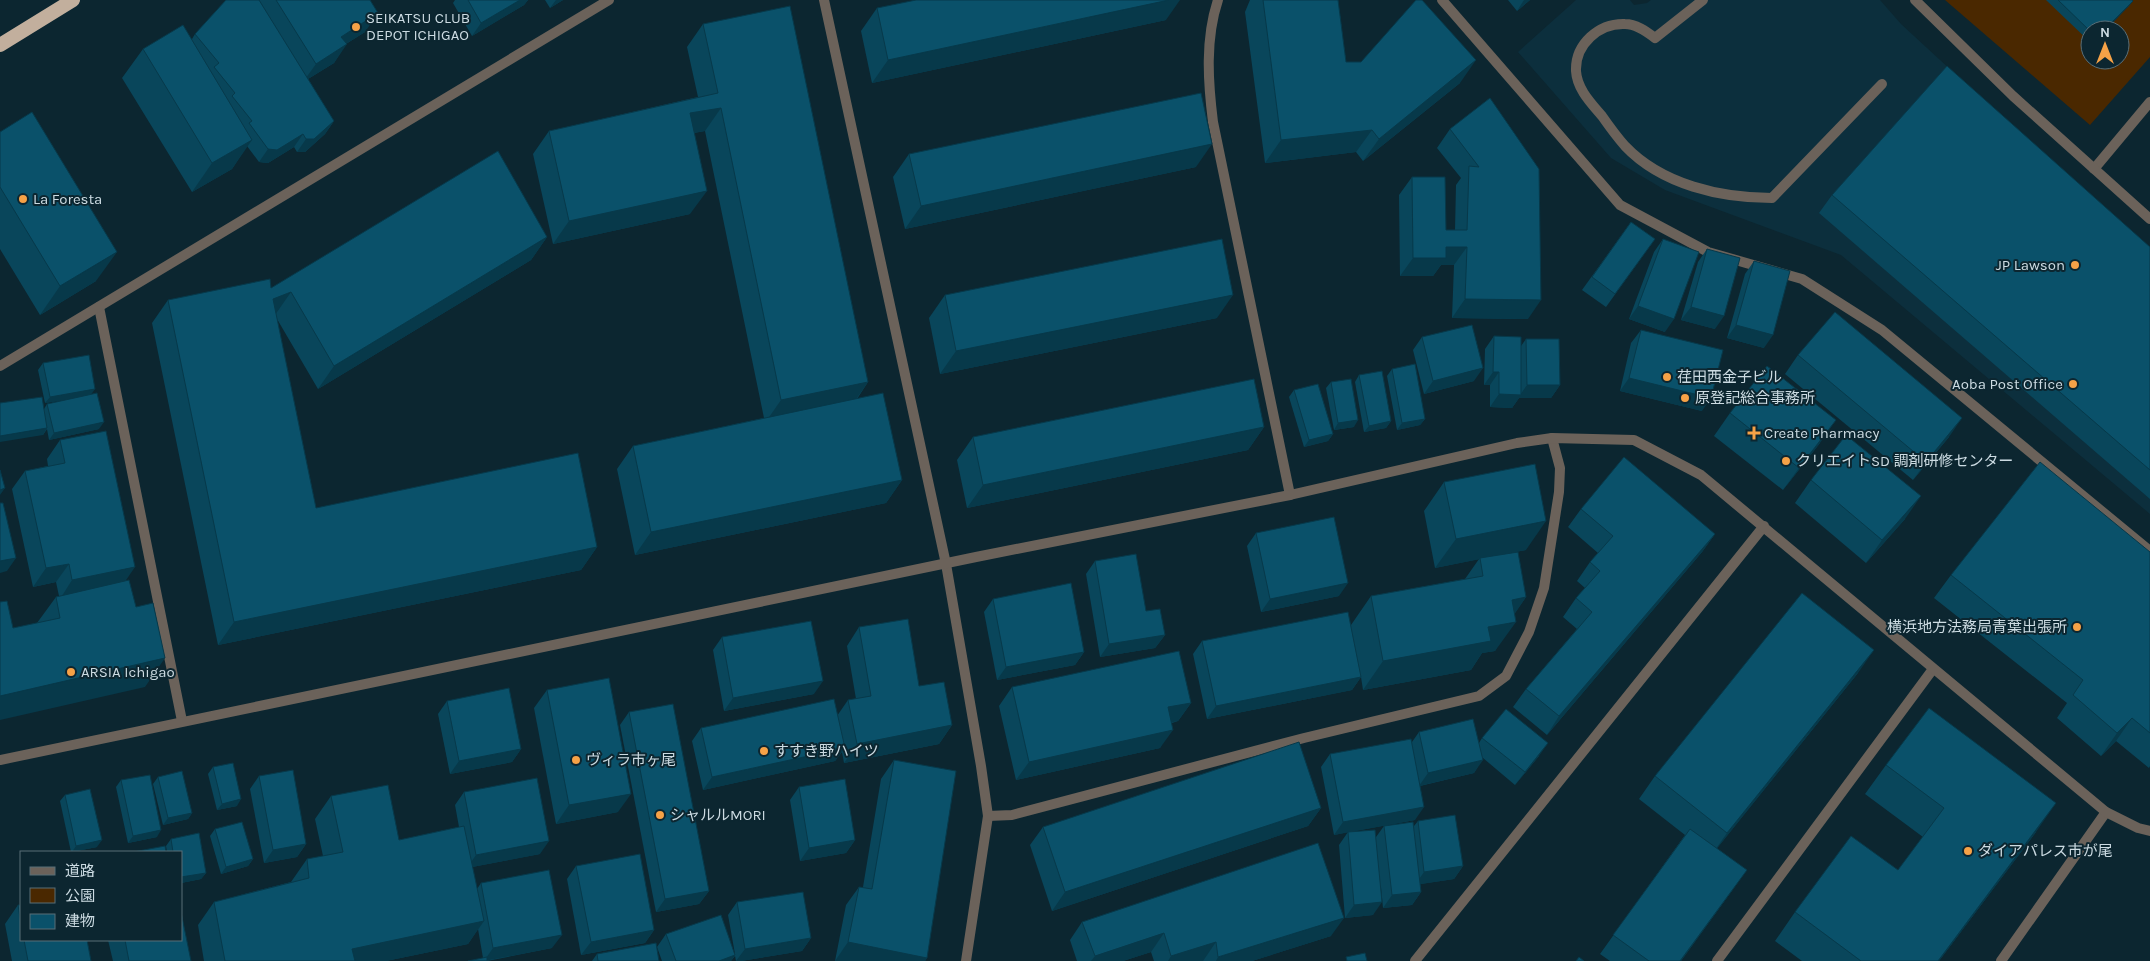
<svg xmlns="http://www.w3.org/2000/svg" width="2150" height="961" viewBox="0 0 2150 961" font-family="Karla,'Noto Sans JP',sans-serif">
  <style>
    .built { fill: #0c2f3d }
    .green { fill: #4a2800; fill-rule: evenodd }
    .lines { fill: none; stroke-linecap: round; stroke-linejoin: round }
    .service { stroke: #6b625a; stroke-width: 10 }
    .minor { stroke: #6b625a; stroke-width: 10 }
    .tertiary { stroke: #6b625a; stroke-width: 10 }
    .trunk { stroke: #c2af9d; stroke-width: 14 }
    .wall { fill: #09465b }
    .shaded-wall { fill: #07394a }
    .building { fill: #0a516a; stroke: #07394a }
    .poi-dot { fill: #f6a247; stroke: #0c2630; stroke-width: 2 }
    .labels { text-anchor: middle; stroke-width: 4; stroke-linejoin: round; paint-order: stroke }
    .poi-label { font-size: 15px; fill: #ccdbe2; stroke: #0c2630; text-anchor: start }
  </style>
  <rect width="100%" height="100%" fill="#0c2630"/>
  <polygon class="built" points="1576,0 1630,0 1634,5 1647,3 1651,0 1880,0 1901,24 2150,254 2150,514 1841,255 1665,190 1611,158 1518,52"/>
  <path class="green" d="M 1945,0 L 2150,0 L 2150,57 L 2090,125 ZM 2090,30 L 2120,30 L 2120,60 L 2090,60 Z"/>
  <g class="lines">
    <path class="service" d="M 1703,0 L 1655,38 C 1646,31 1636,24 1625,24 C 1599,23 1575,44 1576,71 C 1577,89 1591,103 1602,116 C 1609,126 1617,137 1625,146 C 1662,185 1721,198 1772,198 L 1882,84"/>
    <g class="minor">
      <polyline points="824,0 946,564 981,766 988,816 966,961"/>
      <path d="M 1218,0 C 1205,39 1208,82 1213,122 L 1290,495"/>
      <polyline points="1442,0 1620,205 1708,252 1802,279 1882,330 2150,551"/>
      <polyline points="2094,169 2150,102"/>
      <polyline points="99,307 182,721"/>
      <polyline points="0,366 609,0"/>
      <polyline points="988,816 1012,815 1304,738 1479,696 1506,676 1529,632 1544,588 1559,492 1560,468 1552,438"/>
      <polyline points="1415,961 1764,526"/>
      <polyline points="1717,961 1933,669"/>
      <polyline points="2001,961 2106,812"/>
    </g>
    <g class="tertiary">
      <polyline points="1915,0 2013,96 2150,219"/>
      <polyline points="0,760 976,557 1290,495 1517,443 1552,438 1634,440 1701,475 2106,812 2138,828 2150,831"/>
    </g>
    <polyline class="trunk" points="0,45 73,0"/>
  </g>
  <g class="wall">
    <polygon points="226,0 370,0 365,32 346,44 334,63 308,79 334,121 325,134 305,152 297,152 294,147 268,163 259,162 247,146 232,169 192,192 122,78 143,49 192,39 195,34"/>
    <polygon points="455,0 528,0 524,5 472,36 453,3"/>
    <polygon points="545,0 563,0 550,8"/>
    <polygon points="1250,0 1342,0 1338,0 1346,62 1460,83 1363,161 1356,152 1265,163 1245,12"/>
    <polygon points="1508,0 1530,0 1517,11"/>
    <polygon points="2046,0 2132,0 2133,1 2128,7 2090,30 2090,42"/>
    <polygon points="877,8 1166,20 872,83 861,31"/>
    <polygon points="703,24 868,382 857,399 902,480 886,503 635,555 617,469 633,446 764,418 705,131 694,133 690,214 553,244 533,154 549,131 698,97 687,47"/>
    <polygon points="1490,98 1528,319 1452,318 1454,265 1441,265 1433,276 1400,276 1399,195 1412,177 1446,230 1455,230 1456,185 1461,178 1437,148 1450,129"/>
    <polygon points="0,132 96,281 40,315 0,249"/>
    <polygon points="909,154 1196,167 905,229 893,177"/>
    <polygon points="1832,195 2150,247 2150,499 1819,213"/>
    <polygon points="1631,222 1655,239 1606,307 1582,290"/>
    <polygon points="547,237 531,260 318,389 277,319 316,508 597,547 581,570 218,645 152,323 168,300 271,288"/>
    <polygon points="1663,239 1665,332 1629,319 1654,252"/>
    <polygon points="1707,249 1715,329 1681,320 1698,262"/>
    <polygon points="1754,261 1764,348 1727,338 1745,274"/>
    <polygon points="945,295 1217,318 940,374 929,318"/>
    <polygon points="1641,330 1702,411 1620,391 1631,343"/>
    <polygon points="1494,336 1521,346 1526,339 1560,385 1551,398 1519,398 1512,408 1490,407 1490,385 1484,385 1485,349"/>
    <polygon points="1422,337 1474,381 1424,394 1413,350"/>
    <polygon points="1798,355 1949,437 1913,480 1785,374"/>
    <polygon points="43,363 91,395 99,429 49,440 47,429 43,435 44,409 47,404 70,399 45,403 38,370"/>
    <polygon points="1392,369 1425,419 1420,425 1397,430 1387,376"/>
    <polygon points="1359,375 1391,421 1386,428 1364,432 1355,382"/>
    <polygon points="1331,382 1354,427 1334,430 1326,388"/>
    <polygon points="1294,390 1333,434 1328,441 1304,447 1289,397"/>
    <polygon points="1730,413 1820,443 1783,490 1714,436"/>
    <polygon points="1264,427 1248,450 967,508 957,460 973,437"/>
    <polygon points="60,440 126,581 145,687 13,628 37,623 56,597 59,596 56,582 33,587 12,489 25,471 48,466 47,459"/>
    <polygon points="1811,480 1905,519 1866,563 1795,503"/>
    <polygon points="1444,482 1526,550 1504,554 1526,597 1514,614 1495,651 1482,653 1471,670 1363,690 1361,677 1352,690 1207,719 1193,654 1202,641 1351,625 1371,596 1465,579 1479,559 1435,568 1424,511"/>
    <polygon points="1581,509 1715,534 1702,552 1547,735 1513,707 1526,689 1577,629 1563,617 1576,598 1585,588 1577,581 1590,562 1598,553 1568,527"/>
    <polygon points="1256,533 1339,596 1261,612 1247,546"/>
    <polygon points="2150,552 2150,766 2149,768 2116,741 2101,756 2057,718 2067,703 1934,598 1951,575"/>
    <polygon points="1095,561 1165,635 1155,648 1100,657 1086,574"/>
    <polygon points="993,599 1084,652 1075,665 997,680 984,612"/>
    <polygon points="859,627 919,686 952,725 939,744 844,763 842,752 835,761 703,790 692,741 701,728 837,716 848,700 856,699 847,646"/>
    <polygon points="722,637 814,694 724,711 713,650"/>
    <polygon points="1858,673 1717,848 1734,888 1681,961 1610,961 1600,954 1685,835 1639,799 1655,776"/>
    <polygon points="1012,687 1191,703 1178,721 1172,723 1160,748 1016,780 999,706"/>
    <polygon points="547,690 618,812 556,824 534,708"/>
    <polygon points="447,701 521,749 512,762 450,774 438,714"/>
    <polygon points="629,712 709,891 699,904 656,912 620,725"/>
    <polygon points="1419,732 1479,743 1482,738 1539,756 1515,785 1483,758 1474,773 1420,786 1415,820 1349,832 1376,837 1384,826 1414,826 1418,821 1463,866 1454,879 1420,884 1421,892 1412,905 1383,908 1381,888 1373,915 1345,918 1339,845 1348,832 1334,835 1321,767 1330,754 1412,742"/>
    <polygon points="894,760 927,958 925,961 835,961 846,905 859,887 863,887 881,779"/>
    <polygon points="1886,765 2036,832 1939,961 1802,961 1775,941 1795,912 1898,870 1923,837 1865,794"/>
    <polygon points="213,767 237,806 217,810 208,774"/>
    <polygon points="259,776 306,844 297,857 264,863 250,789"/>
    <polygon points="158,777 192,813 188,819 163,825 153,784"/>
    <polygon points="121,780 157,837 128,843 116,787"/>
    <polygon points="799,787 855,840 846,853 800,861 790,800"/>
    <polygon points="464,792 540,854 472,867 477,889 481,883 552,948 487,961 483,958 478,929 468,944 386,961 204,961 198,925 214,902 291,882 307,859 323,856 315,819 331,796 399,840 459,827 455,805"/>
    <polygon points="65,795 97,847 71,852 60,801"/>
    <polygon points="1321,808 1308,826 1052,911 1030,845 1043,827"/>
    <polygon points="215,829 253,859 248,866 221,874 210,836"/>
    <polygon points="199,833 206,873 201,879 181,883 181,852 167,852 166,846 171,839"/>
    <polygon points="576,866 654,930 645,943 581,955 567,879"/>
    <polygon points="737,902 811,938 802,951 741,961 736,961 735,956 731,961 662,961 657,947 666,934 735,954 728,915"/>
    <polygon points="18,905 21,905 21,940 87,940 91,961 12,961 5,924"/>
    <polygon points="1082,922 1331,936 1252,961 1154,961 1151,952 1123,961 1077,961 1070,940"/>
    <polygon points="108,940 181,940 191,961 113,961"/>
    <polygon points="597,954 659,961 592,961"/>
  </g>
  <g class="shaded-wall">
    <polygon points="520,0 528,0 524,5 472,36 481,23"/>
    <polygon points="556,0 563,0 550,8"/>
    <polygon points="1169,0 1180,0 1166,20 872,83 888,60"/>
    <polygon points="1524,0 1530,0 1517,11"/>
    <polygon points="2133,1 2128,7 2106,30 2104,30"/>
    <polygon points="378,13 365,32 328,55 341,37"/>
    <polygon points="347,44 334,63 303,82 316,64"/>
    <polygon points="1476,60 1460,83 1363,161 1379,139"/>
    <polygon points="721,108 705,131 674,136 690,113"/>
    <polygon points="334,121 325,134 305,152 297,152 306,139"/>
    <polygon points="1372,130 1356,152 1265,163 1281,140"/>
    <polygon points="303,134 294,147 268,163 259,162 268,149"/>
    <polygon points="252,140 232,169 192,192 212,163"/>
    <polygon points="1212,144 1196,167 905,229 921,206"/>
    <polygon points="707,191 690,214 553,244 569,221"/>
    <polygon points="547,237 531,260 318,389 334,366"/>
    <polygon points="1446,247 1467,247 1454,265 1441,265 1433,276 1400,276 1413,258"/>
    <polygon points="117,252 96,281 40,315 60,286"/>
    <polygon points="291,292 275,315 273,299"/>
    <polygon points="1233,295 1217,318 940,374 956,351"/>
    <polygon points="1465,299 1541,300 1528,319 1452,318"/>
    <polygon points="1638,306 1674,319 1665,332 1629,319"/>
    <polygon points="1691,307 1724,316 1715,329 1681,320"/>
    <polygon points="1736,325 1773,335 1764,348 1727,338"/>
    <polygon points="1483,368 1474,381 1424,394 1433,381"/>
    <polygon points="1493,372 1499,372 1490,385 1484,385"/>
    <polygon points="1629,378 1711,398 1702,411 1620,391"/>
    <polygon points="868,382 852,405 765,423 781,400"/>
    <polygon points="1527,385 1560,385 1551,398 1519,398 1512,408 1490,407 1499,394 1520,395"/>
    <polygon points="95,389 90,396 45,403 50,397"/>
    <polygon points="1962,418 1949,437 1913,480 1926,462"/>
    <polygon points="1425,419 1420,425 1397,430 1402,423"/>
    <polygon points="1358,420 1354,427 1334,430 1338,423"/>
    <polygon points="1836,420 1820,443 1783,490 1799,468"/>
    <polygon points="1391,421 1386,428 1364,432 1369,426"/>
    <polygon points="104,422 99,429 49,440 54,433"/>
    <polygon points="1264,427 1248,450 967,508 983,485"/>
    <polygon points="47,428 43,435 0,442 0,436"/>
    <polygon points="1333,434 1328,441 1304,447 1309,440"/>
    <polygon points="902,480 886,503 635,555 651,532"/>
    <polygon points="5,488 0,495 0,490"/>
    <polygon points="1921,496 1905,519 1866,563 1882,540"/>
    <polygon points="1546,521 1526,550 1435,568 1456,539"/>
    <polygon points="1715,534 1702,552 1547,735 1559,716"/>
    <polygon points="597,547 581,570 218,645 234,622"/>
    <polygon points="16,558 7,571 0,573 0,561"/>
    <polygon points="69,564 56,582 33,587 46,568"/>
    <polygon points="135,567 122,586 60,599 72,580"/>
    <polygon points="1348,583 1339,596 1261,612 1270,599"/>
    <polygon points="1526,597 1508,624 1516,622 1495,651 1482,653 1471,670 1363,690 1383,661 1488,627 1512,600"/>
    <polygon points="1165,635 1155,648 1100,657 1109,644"/>
    <polygon points="1874,650 1858,673 1711,856 1727,833"/>
    <polygon points="1084,652 1075,665 997,680 1006,667"/>
    <polygon points="165,658 145,687 0,720 0,696"/>
    <polygon points="1361,677 1352,690 1207,719 1216,706"/>
    <polygon points="823,681 814,694 724,711 733,698"/>
    <polygon points="1191,703 1178,721 1155,726 1168,707"/>
    <polygon points="2132,718 2116,741 2101,756 2117,733"/>
    <polygon points="952,725 939,744 844,763 857,744"/>
    <polygon points="1173,730 1160,748 1016,780 1029,762"/>
    <polygon points="1548,743 1539,756 1515,785 1525,772"/>
    <polygon points="845,748 835,761 703,790 712,777"/>
    <polygon points="521,749 512,762 450,774 459,761"/>
    <polygon points="1483,760 1474,773 1419,786 1428,773"/>
    <polygon points="631,794 618,812 556,824 569,805"/>
    <polygon points="241,799 237,806 217,810 222,804"/>
    <polygon points="2056,803 2036,832 1939,961 1938,961"/>
    <polygon points="1424,807 1415,820 1334,835 1343,822"/>
    <polygon points="1321,808 1308,826 1052,911 1065,892"/>
    <polygon points="192,813 188,819 163,825 168,818"/>
    <polygon points="161,830 157,837 128,843 133,836"/>
    <polygon points="102,840 97,847 72,852 76,846"/>
    <polygon points="855,840 846,853 800,861 809,848"/>
    <polygon points="549,841 540,854 467,868 476,855"/>
    <polygon points="306,844 297,857 264,863 273,850"/>
    <polygon points="253,859 248,866 221,874 226,867"/>
    <polygon points="1463,866 1454,879 1415,885 1424,872"/>
    <polygon points="1747,870 1681,961 1680,961"/>
    <polygon points="206,873 201,879 181,883 181,877"/>
    <polygon points="709,891 699,904 656,912 665,899"/>
    <polygon points="1421,892 1412,905 1383,908 1392,895"/>
    <polygon points="1382,902 1373,915 1345,918 1354,905"/>
    <polygon points="1344,918 1331,936 1252,961 1216,961 1218,957"/>
    <polygon points="484,921 468,944 386,961 344,961 352,949"/>
    <polygon points="654,930 645,943 581,955 591,942"/>
    <polygon points="1164,933 1151,952 1123,961 1091,961 1095,956"/>
    <polygon points="562,935 552,948 484,961 493,948"/>
    <polygon points="811,938 802,951 741,961 736,961 745,949"/>
    <polygon points="848,942 927,958 925,961 835,961"/>
    <polygon points="1216,942 1203,961 1168,961 1171,956"/>
    <polygon points="735,955 731,961 719,961"/>
  </g>
  <g class="building">
    <polygon points="226,0 259,0 334,121 314,139 306,139 303,134 277,150 268,149 249,123 252,121 232,96 235,93 214,67 219,63 195,34"/>
    <polygon points="276,0 370,0 378,13 341,37 347,44 316,64"/>
    <polygon points="468,0 520,0 481,23"/>
    <polygon points="916,0 1169,0 888,60 877,8"/>
    <polygon points="1263,0 1338,0 1346,62 1361,62 1416,0 1422,0 1476,60 1379,139 1372,130 1281,140"/>
    <polygon points="2058,0 2132,0 2133,1 2104,30 2090,30 2090,31"/>
    <polygon points="790,6 868,382 781,400 721,108 690,113 707,191 569,221 549,131 718,93 703,24"/>
    <polygon points="183,25 252,140 212,163 143,49"/>
    <polygon points="1947,66 2150,247 2150,470 1832,195"/>
    <polygon points="1201,93 1212,144 921,206 909,154"/>
    <polygon points="1490,98 1539,169 1541,300 1465,299 1467,247 1446,247 1446,258 1413,258 1412,177 1445,177 1446,230 1467,230 1469,166 1479,167 1450,129"/>
    <polygon points="32,112 117,252 60,286 0,187 0,132"/>
    <polygon points="498,151 547,237 334,366 291,292 273,299 316,508 578,453 597,547 234,622 168,300 270,279 271,288"/>
    <polygon points="1631,222 1655,239 1615,294 1592,277"/>
    <polygon points="1222,239 1233,295 956,351 945,295"/>
    <polygon points="1663,239 1699,252 1674,319 1638,306"/>
    <polygon points="1707,249 1740,258 1724,316 1691,307"/>
    <polygon points="1754,261 1790,271 1773,335 1736,325"/>
    <polygon points="1835,312 1962,418 1926,462 1798,355"/>
    <polygon points="1472,325 1483,368 1433,381 1422,337"/>
    <polygon points="1641,330 1723,350 1711,398 1629,378"/>
    <polygon points="1494,336 1521,337 1521,395 1499,394 1499,372 1493,372"/>
    <polygon points="1526,339 1559,339 1560,385 1527,385"/>
    <polygon points="89,355 95,389 50,397 43,363"/>
    <polygon points="1415,364 1425,419 1402,423 1392,369"/>
    <polygon points="1767,366 1836,420 1799,468 1730,413"/>
    <polygon points="1382,371 1391,421 1369,426 1359,375"/>
    <polygon points="1254,379 1264,427 983,485 973,437"/>
    <polygon points="1351,379 1358,420 1338,423 1331,382"/>
    <polygon points="1318,384 1333,434 1309,440 1294,390"/>
    <polygon points="97,393 104,422 54,433 47,404"/>
    <polygon points="883,393 902,480 651,532 633,446"/>
    <polygon points="42,397 47,428 0,436 0,403"/>
    <polygon points="106,431 135,567 72,580 69,564 46,568 25,471 65,463 60,440"/>
    <polygon points="1846,435 1921,496 1882,540 1811,480"/>
    <polygon points="1624,457 1715,534 1559,716 1526,689 1592,612 1576,598 1600,571 1590,562 1613,536 1581,509"/>
    <polygon points="2040,462 2150,552 2150,733 2132,718 2117,733 2073,695 2083,680 1951,575"/>
    <polygon points="1535,464 1546,521 1456,539 1444,482"/>
    <polygon points="0,470 5,488 0,490"/>
    <polygon points="0,503 3,503 16,558 0,561"/>
    <polygon points="1334,517 1348,583 1270,599 1256,533"/>
    <polygon points="1518,552 1526,597 1512,600 1516,622 1488,627 1491,641 1383,661 1371,596 1483,576 1480,558"/>
    <polygon points="1136,554 1146,611 1160,609 1165,635 1109,644 1095,561"/>
    <polygon points="129,580 136,607 153,603 165,658 0,696 0,602 7,601 13,628 60,618 56,597"/>
    <polygon points="1071,583 1084,652 1006,667 993,599"/>
    <polygon points="1802,593 1874,650 1727,833 1655,776"/>
    <polygon points="1348,612 1361,677 1216,706 1202,641"/>
    <polygon points="908,619 919,686 944,682 952,725 857,744 848,700 871,696 859,627"/>
    <polygon points="811,621 823,681 733,698 722,637"/>
    <polygon points="1179,651 1191,703 1168,707 1173,730 1029,762 1012,687"/>
    <polygon points="609,678 631,794 569,805 547,690"/>
    <polygon points="509,688 521,749 459,761 447,701"/>
    <polygon points="834,699 845,748 712,777 701,728"/>
    <polygon points="673,704 709,891 665,899 629,712"/>
    <polygon points="1929,708 2056,803 1938,961 1861,961 1795,912 1851,836 1898,870 1944,808 1886,765"/>
    <polygon points="1506,709 1548,743 1525,772 1482,738"/>
    <polygon points="1473,719 1483,760 1428,773 1419,732"/>
    <polygon points="1411,739 1424,807 1343,822 1330,754"/>
    <polygon points="1299,742 1321,808 1065,892 1043,827"/>
    <polygon points="894,760 956,771 927,958 848,942 859,887 872,889"/>
    <polygon points="233,763 241,799 222,804 213,767"/>
    <polygon points="293,770 306,844 273,850 259,776"/>
    <polygon points="182,771 192,813 168,818 158,777"/>
    <polygon points="150,775 161,830 133,836 121,780"/>
    <polygon points="537,778 549,841 476,855 464,792"/>
    <polygon points="845,779 855,840 809,848 799,787"/>
    <polygon points="388,785 399,840 464,826 484,921 352,949 355,961 225,961 214,902 309,878 307,859 343,852 331,796"/>
    <polygon points="90,789 102,840 76,846 65,795"/>
    <polygon points="1455,815 1463,866 1424,872 1418,821"/>
    <polygon points="242,822 253,859 226,867 215,829"/>
    <polygon points="1413,822 1421,892 1392,895 1384,826"/>
    <polygon points="1690,829 1747,870 1680,961 1649,961 1613,935"/>
    <polygon points="1375,830 1382,902 1354,905 1348,832"/>
    <polygon points="199,833 206,873 181,877 181,852 173,852 171,839"/>
    <polygon points="1318,843 1344,918 1218,957 1216,942 1171,956 1164,933 1095,956 1082,922"/>
    <polygon points="165,846 166,852 133,852"/>
    <polygon points="640,854 654,930 591,942 576,866"/>
    <polygon points="549,870 562,935 493,948 481,883"/>
    <polygon points="803,892 811,938 745,949 737,902"/>
    <polygon points="18,905 21,905 21,924"/>
    <polygon points="181,912 191,961 129,961 125,940 181,940"/>
    <polygon points="721,915 735,955 719,961 676,961 666,934"/>
    <polygon points="24,940 87,940 91,961 28,961"/>
    <polygon points="656,943 659,961 598,961 597,954"/>
    <polygon points="1365,953 1367,961 1347,961 1346,957"/>
    <polygon points="487,957 487,961 468,961"/>
    <polygon points="1579,957 1584,961 1576,961"/>
  </g>
  <g class="poi-dot">
    <circle cx="356" cy="27" r="5"/>
    <circle cx="23" cy="199" r="5"/>
    <circle cx="2075" cy="265" r="5"/>
    <circle cx="1667" cy="377" r="5"/>
    <circle cx="2073" cy="384" r="5"/>
    <circle cx="1685" cy="398" r="5"/>
    <path d="M1751.5 425.5h5v5h5v5h-5v5h-5v-5h-5v-5h5z"/>
    <circle cx="1786" cy="461" r="5"/>
    <circle cx="2077" cy="627" r="5"/>
    <circle cx="71" cy="672" r="5"/>
    <circle cx="764" cy="751" r="5"/>
    <circle cx="576" cy="760" r="5"/>
    <circle cx="660" cy="815" r="5"/>
    <circle cx="1968" cy="851" r="5"/>
  </g>
  <g class="labels">
    <g class="poi-label">
      <text x="366" y="23">SEIKATSU CLUB<tspan x="366" dy="17">DEPOT ICHIGAO</tspan></text>
      <text x="33" y="204">La Foresta</text>
      <text x="2065" y="270" text-anchor="end">JP Lawson</text>
      <text x="1677" y="382">荏田西金子ビル</text>
      <text x="2063" y="389" text-anchor="end">Aoba Post Office</text>
      <text x="1695" y="403">原登記総合事務所</text>
      <text x="1764" y="438">Create Pharmacy</text>
      <text x="1796" y="466">クリエイトSD 調剤研修センター</text>
      <text x="2067" y="632" text-anchor="end">横浜地方法務局青葉出張所</text>
      <text x="81" y="677">ARSIA Ichigao</text>
      <text x="774" y="756">すすき野ハイツ</text>
      <text x="586" y="765">ヴィラ市ヶ尾</text>
      <text x="670" y="820">シャルルMORI</text>
      <text x="1978" y="856">ダイアパレス市が尾</text>
    </g>
  </g>
  <rect x="20" y="851" width="162" height="90" fill="#0c2630" stroke="#596e77"/>
  <rect x="30" y="867" width="25" height="8" fill="#6b625a" stroke="#596e77"/>
  <text x="65" y="876" font-size="15" fill="#ccdbe2">道路</text>
  <rect x="30" y="888" width="25" height="15" fill="#4a2800" stroke="#596e77"/>
  <text x="65" y="901" font-size="15" fill="#ccdbe2">公園</text>
  <rect x="30" y="914" width="25" height="15" fill="#0a516a" stroke="#596e77"/>
  <text x="65" y="926" font-size="15" fill="#ccdbe2">建物</text>
  <g transform="translate(2105 45)"><circle r="24" fill="#0c2630" stroke="#596e77"/>
  <path d="M0-4L9 19L0 12L-9 19Z" fill="#f6a247"/>
  <text y="-8" font-size="14" font-weight="bold" text-anchor="middle" fill="#ccdbe2">N</text>
  </g>
</svg>
